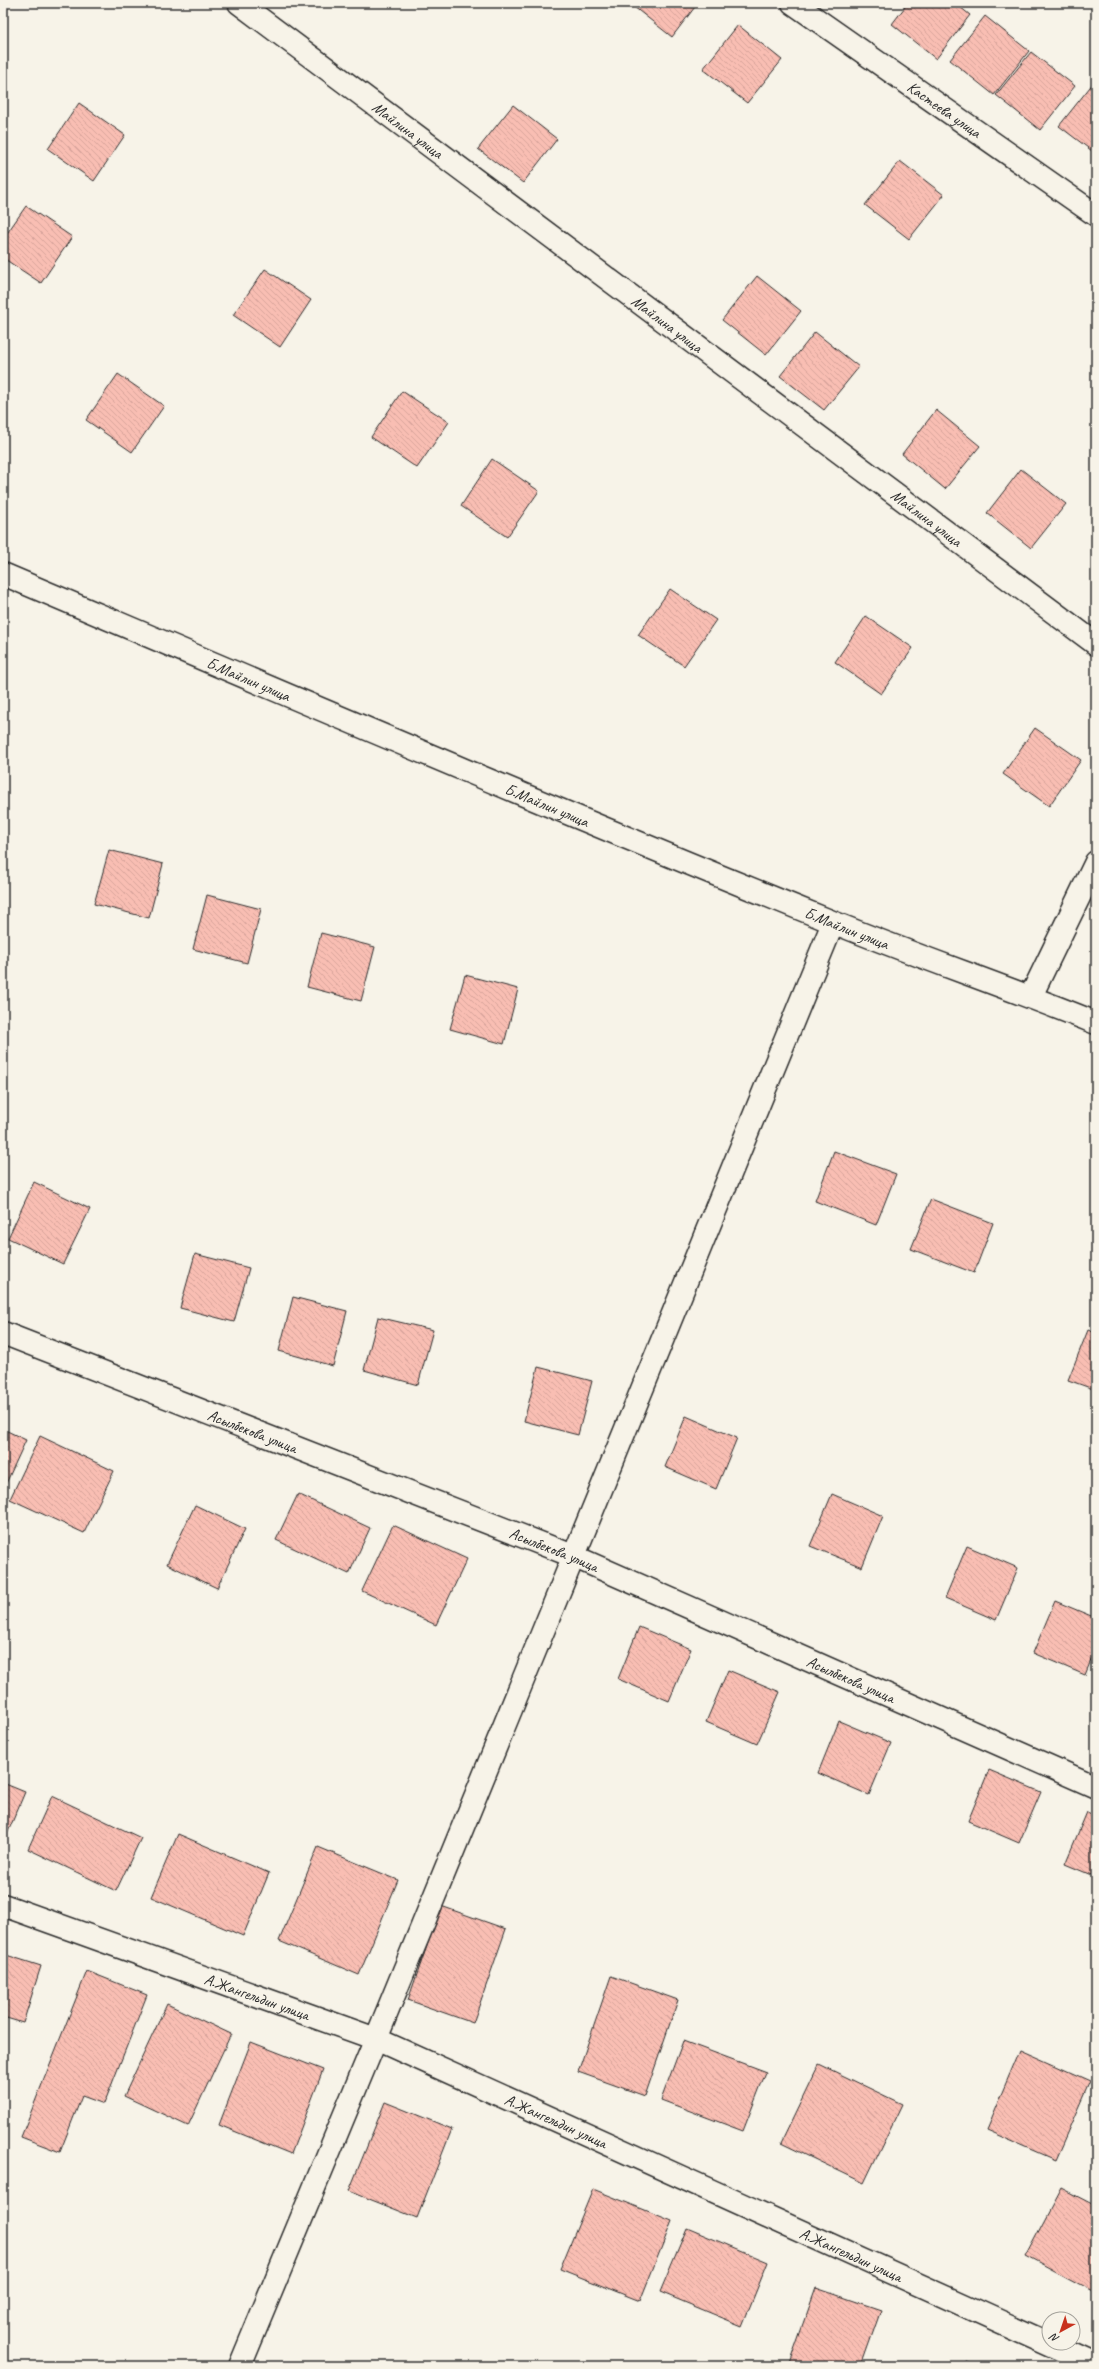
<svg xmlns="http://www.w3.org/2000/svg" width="1099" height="2369" viewBox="0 0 1099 2369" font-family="Caveat,sans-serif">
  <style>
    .building { fill: url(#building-back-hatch); stroke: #2b2b2b }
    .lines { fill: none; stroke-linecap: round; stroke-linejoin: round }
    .minor-casing { stroke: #2b2b2b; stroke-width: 25 }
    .tertiary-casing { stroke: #2b2b2b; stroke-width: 25 }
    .minor { stroke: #f7f3e8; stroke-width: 22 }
    .tertiary { stroke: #f7f3e8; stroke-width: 22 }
    .labels { text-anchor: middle; stroke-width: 3; stroke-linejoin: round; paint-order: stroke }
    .street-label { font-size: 16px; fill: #2b2b2b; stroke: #f7f3e8 }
  </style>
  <defs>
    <pattern id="building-back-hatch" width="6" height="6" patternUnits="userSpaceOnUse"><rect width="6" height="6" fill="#f9beb3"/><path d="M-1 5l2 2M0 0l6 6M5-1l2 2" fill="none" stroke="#d6a39a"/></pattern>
  </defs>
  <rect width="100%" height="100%" fill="#f7f3e8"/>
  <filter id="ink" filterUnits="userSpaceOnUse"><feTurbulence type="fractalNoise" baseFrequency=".025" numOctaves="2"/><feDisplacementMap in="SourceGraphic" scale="8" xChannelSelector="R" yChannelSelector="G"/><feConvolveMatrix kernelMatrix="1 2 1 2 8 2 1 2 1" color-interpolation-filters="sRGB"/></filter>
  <g filter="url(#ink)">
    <g class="building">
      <polygon points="629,3 698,3 672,37"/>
      <polygon points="908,3 955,3 970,15 936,59 892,24"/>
      <polygon points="985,16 1029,51 994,95 950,60"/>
      <polygon points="738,25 782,60 747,103 703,69"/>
      <polygon points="1031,52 1075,86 1040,130 996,95"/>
      <polygon points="1094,82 1096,83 1096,154 1059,126"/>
      <polygon points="79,103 125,135 94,181 48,149"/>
      <polygon points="513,105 557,139 523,183 478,149"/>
      <polygon points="900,161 944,195 909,239 865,205"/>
      <polygon points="26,206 72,237 41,283 3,258 3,239"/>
      <polygon points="265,269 311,300 280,347 233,315"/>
      <polygon points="757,276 801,311 766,355 722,320"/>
      <polygon points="815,332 859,367 824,410 780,376"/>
      <polygon points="118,374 164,406 132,452 86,420"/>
      <polygon points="402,391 449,422 417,468 371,437"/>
      <polygon points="936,410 980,446 945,489 902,454"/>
      <polygon points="492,459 539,491 507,537 461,506"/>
      <polygon points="1021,469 1066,504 1031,548 987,513"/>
      <polygon points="670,589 716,620 684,666 638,635"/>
      <polygon points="866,616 913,648 881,694 835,662"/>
      <polygon points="1035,728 1081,760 1049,806 1003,774"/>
      <polygon points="109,850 163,864 149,918 94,904"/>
      <polygon points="207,895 261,909 247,963 193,949"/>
      <polygon points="321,933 375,947 361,1001 307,987"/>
      <polygon points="465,975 518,989 504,1044 450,1029"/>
      <polygon points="834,1151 896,1174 876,1225 815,1201"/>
      <polygon points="34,1182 90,1209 63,1264 8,1238"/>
      <polygon points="931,1199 993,1223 974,1273 911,1249"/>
      <polygon points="195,1254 249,1268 234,1322 180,1308"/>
      <polygon points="293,1297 347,1311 333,1366 279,1351"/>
      <polygon points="378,1317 433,1330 418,1385 364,1370"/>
      <polygon points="1088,1330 1096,1333 1096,1390 1068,1380"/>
      <polygon points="538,1367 592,1381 578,1435 524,1421"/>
      <polygon points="686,1416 737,1438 716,1489 665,1467"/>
      <polygon points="3,1429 26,1440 3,1490"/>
      <polygon points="40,1436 114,1471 84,1533 10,1499"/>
      <polygon points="298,1494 370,1528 349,1574 276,1540"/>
      <polygon points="832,1494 883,1516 862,1567 810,1546"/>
      <polygon points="195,1505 245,1529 217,1588 167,1564"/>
      <polygon points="393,1525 467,1559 436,1625 362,1591"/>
      <polygon points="967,1546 1018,1568 996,1620 945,1598"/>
      <polygon points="1055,1601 1096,1618 1096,1648 1085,1675 1033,1653"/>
      <polygon points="639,1627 691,1649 669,1701 618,1679"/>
      <polygon points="728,1670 780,1692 757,1744 706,1722"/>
      <polygon points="839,1721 891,1743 869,1795 818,1773"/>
      <polygon points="989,1770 1041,1792 1019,1843 968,1821"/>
      <polygon points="3,1783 25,1792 5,1839 3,1838"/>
      <polygon points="52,1796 141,1838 116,1891 28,1849"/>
      <polygon points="1087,1812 1096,1816 1096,1877 1065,1864"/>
      <polygon points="178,1834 269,1873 243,1936 151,1897"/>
      <polygon points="318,1847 398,1880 359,1975 279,1941"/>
      <polygon points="441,1906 506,1929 473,2023 408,2000"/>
      <polygon points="3,1954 41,1966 23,2023 3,2017"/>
      <polygon points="87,1971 147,1995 104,2104 82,2096 60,2152 21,2137"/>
      <polygon points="611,1976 678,2000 645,2096 578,2072"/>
      <polygon points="167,2004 231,2034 188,2126 124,2096"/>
      <polygon points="683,2041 766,2072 743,2131 661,2100"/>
      <polygon points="251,2042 323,2070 291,2154 219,2125"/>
      <polygon points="1020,2050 1090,2081 1055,2160 986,2130"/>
      <polygon points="819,2064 902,2104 864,2183 781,2143"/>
      <polygon points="385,2102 452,2129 417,2218 349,2191"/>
      <polygon points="1061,2188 1096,2206 1096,2294 1025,2256"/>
      <polygon points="593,2189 672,2221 640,2301 560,2269"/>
      <polygon points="687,2228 768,2262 742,2326 660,2292"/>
      <polygon points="816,2288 881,2310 861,2366 789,2364"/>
      <polygon points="966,2361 978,2366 964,2366"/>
    </g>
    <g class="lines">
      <defs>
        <g id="minor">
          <path id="s1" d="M 239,3 L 1096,644"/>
          <path id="s2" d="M 793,3 L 1096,215"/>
          <polyline points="1031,996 1096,862"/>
          <path id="s3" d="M 3,1333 L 573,1556 L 1096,1787"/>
          <path id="s4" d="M 3,1905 L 376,2039 L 1096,2365"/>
          <polyline points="240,2366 376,2039 833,923"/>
        </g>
        <g id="tertiary">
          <path id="s5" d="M 3,574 C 278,691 553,809 830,921 C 918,957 1008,987 1096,1023"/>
        </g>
      </defs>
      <use href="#minor" class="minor-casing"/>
      <use href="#tertiary" class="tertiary-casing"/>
      <use href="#minor" class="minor"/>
      <use href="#tertiary" class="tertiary"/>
    </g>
  </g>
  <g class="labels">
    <g class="street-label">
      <text dy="6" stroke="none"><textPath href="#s2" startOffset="185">Кастеева улица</textPath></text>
      <text dy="6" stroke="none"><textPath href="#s1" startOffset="211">Майлина улица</textPath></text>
      <text dy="6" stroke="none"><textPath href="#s1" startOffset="535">Майлина улица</textPath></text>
      <text dy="6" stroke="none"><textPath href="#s1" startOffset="859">Майлина улица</textPath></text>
      <text dy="6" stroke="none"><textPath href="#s5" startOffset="267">Б.Майлин улица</textPath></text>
      <text dy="6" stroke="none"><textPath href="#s5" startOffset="591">Б.Майлин улица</textPath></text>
      <text dy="6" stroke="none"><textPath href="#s5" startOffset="915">Б.Майлин улица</textPath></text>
      <text dy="6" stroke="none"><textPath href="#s3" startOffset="268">Асылбекова улица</textPath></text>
      <text dy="6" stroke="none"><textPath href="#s3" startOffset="592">Асылбекова улица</textPath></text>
      <text dy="6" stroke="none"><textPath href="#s3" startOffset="916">Асылбекова улица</textPath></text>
      <text dy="6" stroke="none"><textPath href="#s4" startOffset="270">А.Жангельдин улица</textPath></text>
      <text dy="6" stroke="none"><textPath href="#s4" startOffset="594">А.Жангельдин улица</textPath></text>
      <text dy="6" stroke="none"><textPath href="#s4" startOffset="918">А.Жангельдин улица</textPath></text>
    </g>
  </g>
  <rect width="1099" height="2369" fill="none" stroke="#f7f3e8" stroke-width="16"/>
  <rect x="8" y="8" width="1083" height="2353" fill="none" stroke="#2b2b2b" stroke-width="1.5" filter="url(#ink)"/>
  <g transform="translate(1061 2331) rotate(220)"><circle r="19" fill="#f7f3e8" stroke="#a5a39c"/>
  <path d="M0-3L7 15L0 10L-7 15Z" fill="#c8321e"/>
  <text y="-6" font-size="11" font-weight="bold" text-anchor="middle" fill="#2b2b2b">N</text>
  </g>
</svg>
